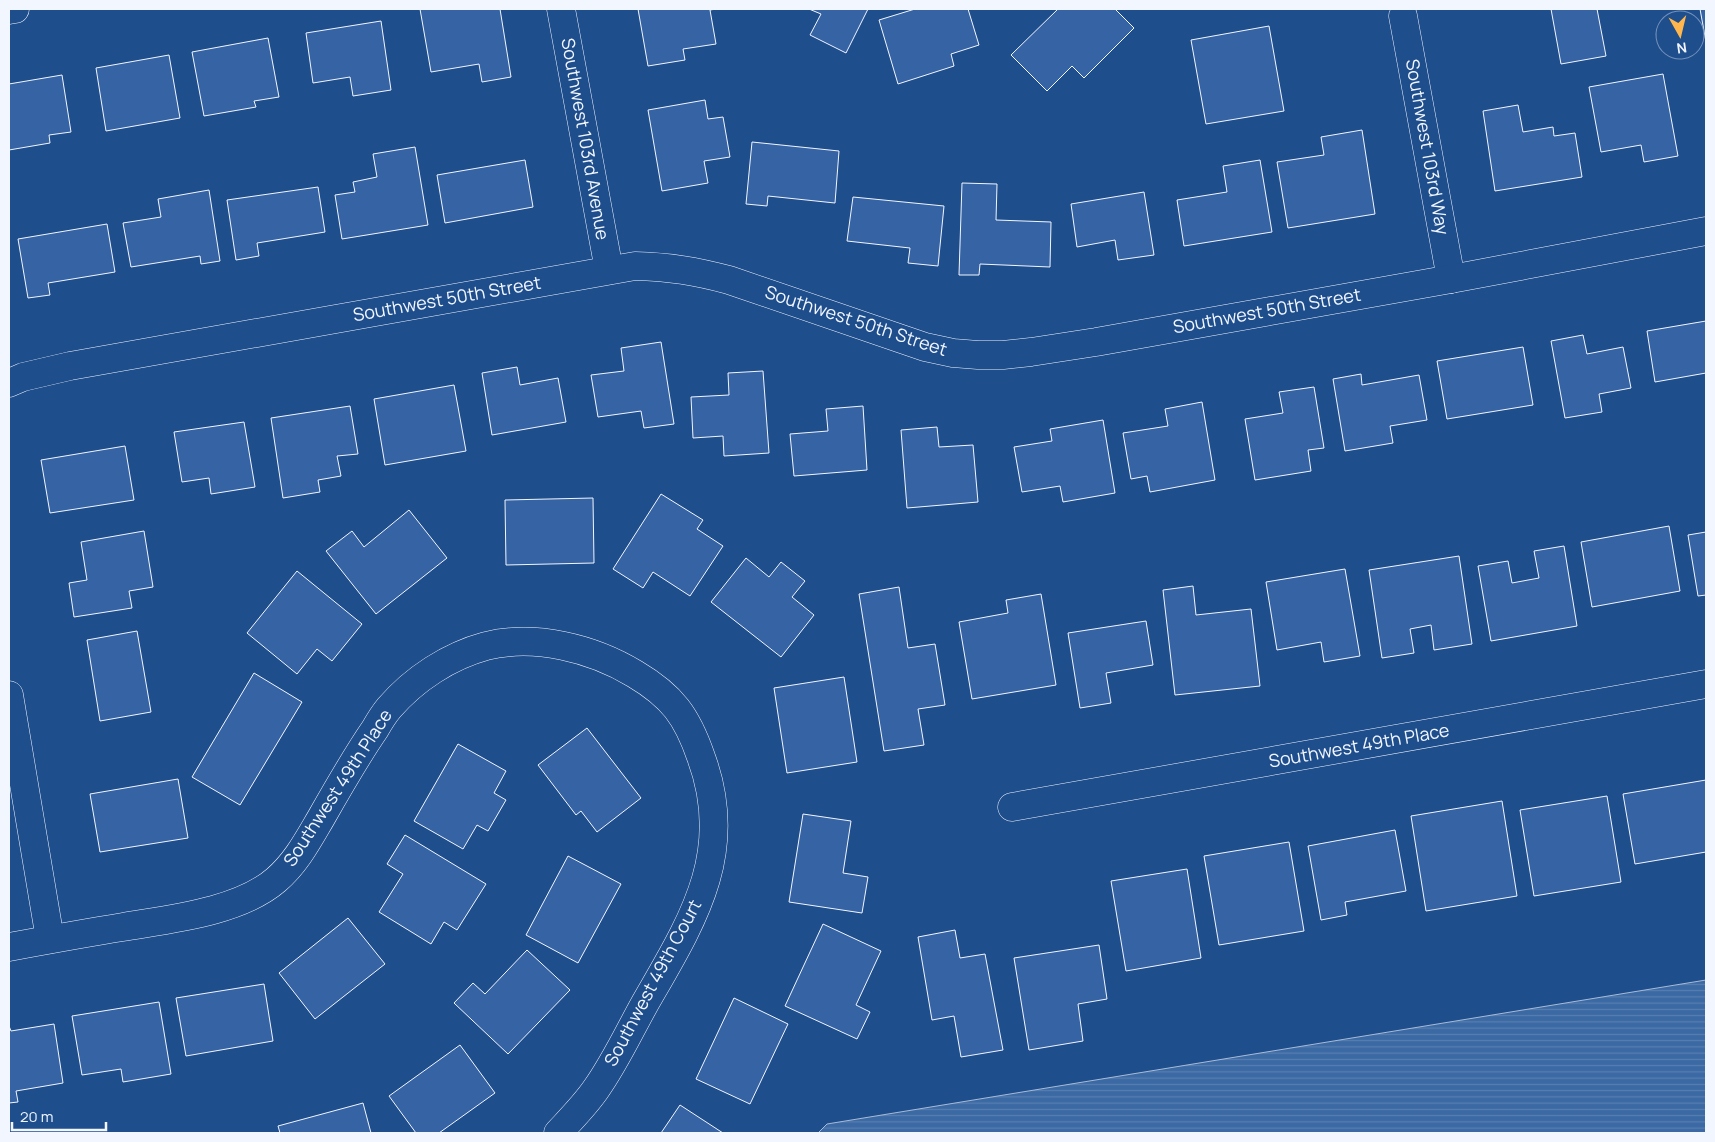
<svg xmlns="http://www.w3.org/2000/svg" width="1715" height="1142" viewBox="0 0 1715 1142" font-family="Manrope,sans-serif">
  <style>
    .water { fill: url(#water-rules); stroke: #a8bbd7 }
    .building { fill: #3563a3; stroke: #f2f6ff }
    .lines { fill: none; stroke-linecap: round; stroke-linejoin: round }
    .street-casing { stroke: #f2f6ff; stroke-width: 29 }
    .street { stroke: #1f4e8c; stroke-width: 28 }
    .labels { text-anchor: middle; stroke-width: 4; stroke-linejoin: round; paint-order: stroke }
    .street-label { font-size: 18px; fill: #f2f6ff; stroke: #1f4e8c }
  </style>
  <defs>
    <pattern id="water-rules" width="6" height="5" patternUnits="userSpaceOnUse" patternTransform="scale(1.25)"><rect width="6" height="5" fill="#3b69a3"/><path d="M0 2.5h6" fill="none" stroke="#587fb1"/></pattern>
  </defs>
  <rect width="100%" height="100%" fill="#1f4e8c"/>
  <polygon class="water" points="1706,980 1706,1133 818,1133 827,1124"/>
  <g class="building">
    <polygon points="420,9 500,9 511,77 482,82 479,64 431,72"/>
    <polygon points="638,9 716,9 710,10 716,44 683,49 685,60 648,66"/>
    <polygon points="809,9 868,9 846,53 810,35 821,14"/>
    <polygon points="915,9 968,9 979,45 951,54 954,66 898,84 879,20"/>
    <polygon points="1058,9 1115,9 1134,28 1084,78 1072,66 1047,91 1011,55"/>
    <polygon points="1551,9 1597,9 1606,56 1561,64"/>
    <polygon points="1700,9 1706,9 1706,42"/>
    <polygon points="381,21 391,90 353,96 350,77 313,83 306,33"/>
    <polygon points="1269,26 1284,111 1206,124 1191,40"/>
    <polygon points="268,38 279,97 254,101 256,107 204,116 192,52"/>
    <polygon points="169,55 180,118 106,131 96,68"/>
    <polygon points="1663,74 1678,156 1644,162 1641,145 1601,152 1589,87"/>
    <polygon points="62,75 71,132 49,135 50,143 9,150 9,84"/>
    <polygon points="705,100 708,119 723,117 730,157 704,161 708,183 662,191 648,110"/>
    <polygon points="1518,105 1523,132 1553,127 1554,136 1575,133 1582,177 1495,191 1483,111"/>
    <polygon points="1362,130 1375,214 1288,228 1277,162 1324,155 1321,137"/>
    <polygon points="752,142 839,151 835,203 768,196 767,206 746,204"/>
    <polygon points="415,147 428,225 342,239 335,195 355,192 353,182 377,177 373,154"/>
    <polygon points="525,160 533,207 445,223 437,175"/>
    <polygon points="1260,160 1272,232 1184,246 1177,200 1227,192 1223,166"/>
    <polygon points="962,183 997,184 996,220 1051,222 1050,267 980,264 979,275 959,275"/>
    <polygon points="318,187 325,232 257,243 259,256 236,260 227,200"/>
    <polygon points="209,190 220,261 201,264 200,256 131,267 123,223 161,217 158,199"/>
    <polygon points="1144,192 1154,255 1118,260 1115,240 1077,247 1071,204"/>
    <polygon points="853,197 944,206 938,266 908,263 910,248 847,241"/>
    <polygon points="107,224 115,272 48,283 50,295 28,298 18,239"/>
    <polygon points="1706,321 1706,373 1655,382 1647,331"/>
    <polygon points="1583,335 1587,354 1623,347 1631,388 1599,394 1602,412 1565,418 1551,341"/>
    <polygon points="661,342 674,424 644,428 641,411 598,417 591,375 624,371 621,348"/>
    <polygon points="1523,347 1533,405 1447,419 1437,361"/>
    <polygon points="517,367 520,385 558,378 566,422 492,435 482,373"/>
    <polygon points="763,371 769,453 724,456 723,436 693,438 691,397 729,395 728,373"/>
    <polygon points="1361,374 1362,385 1419,375 1427,420 1390,426 1393,443 1345,451 1333,379"/>
    <polygon points="454,385 466,451 385,465 374,399"/>
    <polygon points="1314,387 1324,448 1308,450 1311,471 1255,480 1245,419 1283,413 1279,392"/>
    <polygon points="1202,402 1215,480 1150,492 1147,476 1131,479 1123,433 1168,426 1165,409"/>
    <polygon points="350,406 358,454 337,456 341,476 318,480 320,492 283,498 271,418"/>
    <polygon points="863,406 867,470 794,476 790,434 828,431 826,409"/>
    <polygon points="1103,420 1115,493 1063,502 1060,486 1022,492 1014,447 1052,441 1050,429"/>
    <polygon points="244,422 255,487 211,494 209,478 182,482 174,432"/>
    <polygon points="937,427 939,447 973,445 978,502 907,508 901,430"/>
    <polygon points="125,446 134,500 50,513 41,460"/>
    <polygon points="661,494 703,520 697,529 723,546 690,596 653,572 643,588 613,569"/>
    <polygon points="593,498 594,563 506,565 505,500"/>
    <polygon points="409,510 447,558 376,614 326,551 352,531 364,547"/>
    <polygon points="1669,526 1680,591 1592,607 1581,542"/>
    <polygon points="144,531 153,587 129,591 132,608 74,617 69,583 87,580 81,542"/>
    <polygon points="1706,532 1706,595 1698,596 1688,535"/>
    <polygon points="1564,546 1577,626 1491,641 1478,566 1508,561 1512,583 1539,578 1534,551"/>
    <polygon points="1459,556 1472,644 1434,650 1431,625 1410,629 1414,653 1382,658 1369,570"/>
    <polygon points="746,558 769,577 781,562 805,581 792,597 814,615 781,657 711,602"/>
    <polygon points="1345,569 1360,656 1324,662 1321,642 1277,650 1266,582"/>
    <polygon points="297,571 362,624 332,661 317,649 297,674 247,633"/>
    <polygon points="1193,586 1196,615 1251,609 1260,686 1175,695 1163,590"/>
    <polygon points="899,587 908,648 935,644 945,705 918,709 924,745 884,751 859,594"/>
    <polygon points="1041,594 1056,685 972,699 959,622 1008,613 1006,600"/>
    <polygon points="1146,621 1153,665 1106,673 1111,703 1080,708 1068,633"/>
    <polygon points="137,631 151,712 100,721 87,640"/>
    <polygon points="254,673 302,702 240,805 192,777"/>
    <polygon points="844,677 857,762 787,773 774,688"/>
    <polygon points="587,728 641,798 597,832 581,811 576,815 538,765"/>
    <polygon points="458,744 506,771 494,793 506,800 488,831 477,825 463,849 414,821"/>
    <polygon points="178,779 188,838 100,852 90,794"/>
    <polygon points="1706,780 1706,852 1635,864 1623,794"/>
    <polygon points="1607,796 1621,882 1534,896 1520,810"/>
    <polygon points="1502,801 1517,896 1426,911 1411,816"/>
    <polygon points="803,814 851,821 843,873 868,877 862,913 789,902"/>
    <polygon points="1395,830 1406,891 1345,902 1347,915 1321,920 1308,846"/>
    <polygon points="405,835 486,884 457,930 444,922 431,944 379,912 403,874 387,864"/>
    <polygon points="1289,842 1304,931 1219,945 1204,856"/>
    <polygon points="568,856 621,884 578,963 526,935"/>
    <polygon points="1187,869 1201,958 1126,971 1111,881"/>
    <polygon points="348,918 385,964 315,1019 279,973"/>
    <polygon points="823,924 881,951 856,1005 870,1012 857,1039 785,1006"/>
    <polygon points="955,930 960,958 985,954 1003,1050 961,1057 954,1016 932,1020 918,937"/>
    <polygon points="1099,945 1107,999 1078,1004 1083,1041 1029,1050 1014,958"/>
    <polygon points="527,950 570,990 508,1054 454,1003 473,983 485,994"/>
    <polygon points="264,984 273,1041 186,1056 176,998"/>
    <polygon points="734,998 788,1024 750,1104 696,1079"/>
    <polygon points="159,1002 171,1074 123,1082 121,1069 82,1075 72,1016"/>
    <polygon points="54,1024 63,1083 16,1091 18,1102 9,1103 9,1026 11,1031"/>
    <polygon points="460,1045 495,1093 439,1133 416,1133 389,1096"/>
    <polygon points="363,1103 371,1133 280,1133 278,1126"/>
    <polygon points="680,1105 723,1133 661,1133"/>
  </g>
  <g class="lines">
    <defs>
      <g id="street">
        <polyline points="561,9 609,270"/>
        <polyline points="9,10 15,9"/>
        <polyline points="1403,16 1451,279"/>
        <path d="M 9,383 L 23,377 L 70,366 L 635,266 C 670,267 695,271 729,280 L 925,347 L 953,353 L 978,355 L 1003,355 L 1031,352 L 1096,342 L 1451,279 L 1706,231"/>
        <polyline points="9,695 50,939"/>
        <polyline points="1012,807 1706,684"/>
        <path d="M 9,947 C 47,940 85,933 123,927 C 170,919 239,912 276,880 C 296,863 308,840 321,818 C 338,788 355,758 375,729 C 379,722 384,714 389,708 C 414,679 449,656 486,646 C 535,634 592,648 635,674 C 672,696 687,716 701,757 C 737,854 691,923 644,1005 C 629,1032 614,1064 596,1089 C 585,1105 571,1119 558,1133"/>
      </g>
    </defs>
    <use href="#street" class="street-casing"/>
    <use href="#street" class="street"/>
  </g>
  <g class="labels">
    <g class="street-label">
      <text transform="translate(585 139) rotate(80)" y="6">Southwest 103rd Avenue</text>
      <text transform="translate(1427 147) rotate(80)" y="6">Southwest 103rd Way</text>
      <text transform="translate(447 299) rotate(-10)" y="6">Southwest 50th Street</text>
      <text transform="translate(1267 311) rotate(-10)" y="6">Southwest 50th Street</text>
      <text transform="translate(856 321) rotate(18)" y="6">Southwest 50th Street</text>
      <text transform="translate(1359 746) rotate(-10)" y="6">Southwest 49th Place</text>
      <text transform="translate(338 788) rotate(-57)" y="6">Southwest 49th Place</text>
      <text transform="translate(653 983) rotate(-62)" y="6">Southwest 49th Court</text>
    </g>
  </g>
  <rect width="1715" height="1142" fill="none" stroke="#f2f6ff" stroke-width="20"/>
  <g transform="translate(1680 35) rotate(172)"><circle r="24" fill="#1f4e8c" stroke="#7391ba"/>
  <path d="M0-4L9 19L0 12L-9 19Z" fill="#ffb74d"/>
  <text y="-8" font-size="14" font-weight="bold" text-anchor="middle" fill="#f2f6ff">N</text>
  </g>
  <path d="M12 1122v8h94v-8" fill="none" stroke="#f2f6ff" stroke-width="2.5"/>
  <text x="20" y="1122" font-size="15" fill="#f2f6ff" stroke="#1f4e8c" stroke-width="4" paint-order="stroke">20 m</text>
</svg>
